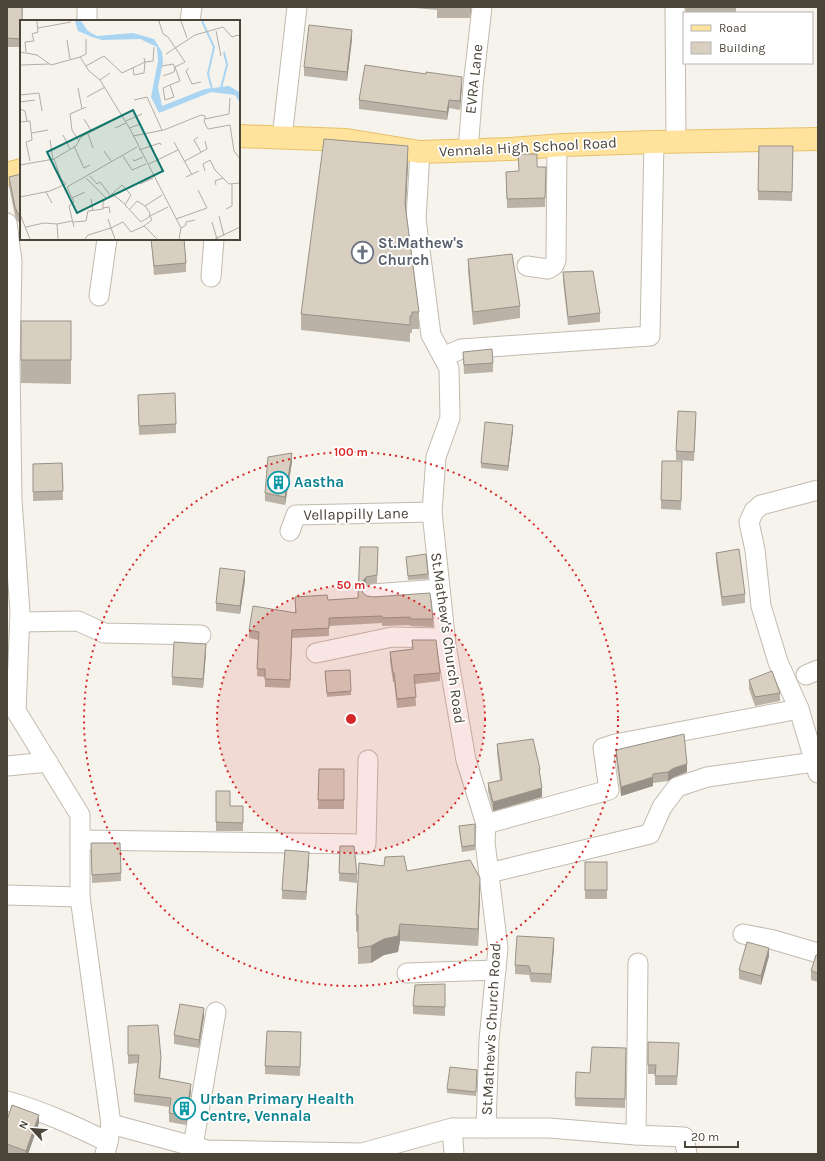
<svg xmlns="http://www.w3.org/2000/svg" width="825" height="1161" viewBox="0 0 825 1161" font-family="Karla,sans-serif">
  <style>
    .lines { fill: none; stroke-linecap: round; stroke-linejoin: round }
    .minor-casing { stroke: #c2bbae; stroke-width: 21 }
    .major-casing { stroke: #e6c16a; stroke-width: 24 }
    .minor { stroke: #fff; stroke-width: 19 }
    .major { stroke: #ffe39c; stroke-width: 22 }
    .wall { fill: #bab2a6 }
    .shaded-wall { fill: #979187 }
    .building { fill: #d8cfc1; stroke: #979187 }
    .ring { fill: none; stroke: #d62828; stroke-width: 2; stroke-dasharray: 2 4 }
    .labels { text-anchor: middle; stroke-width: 3.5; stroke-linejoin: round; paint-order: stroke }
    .street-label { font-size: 15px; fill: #4b4439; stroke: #fff }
    .worship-label { font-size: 15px; font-weight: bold; fill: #5b616d; stroke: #fff; text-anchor: start }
    .culture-label { font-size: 15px; font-weight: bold; fill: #0d838f; stroke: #fff; text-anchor: start }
    .inset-river { fill: none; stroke: #a9d4f2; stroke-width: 2 }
    .inset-road { fill: none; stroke: #b2ada4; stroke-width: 1 }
    .view { fill: #0f766e; fill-opacity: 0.15; stroke: #0f766e; stroke-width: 2 }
    .inset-edge { fill: none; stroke: #4b4439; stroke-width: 2 }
    .centre { fill: #d62828; stroke: #fff; stroke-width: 2 }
    .ring-label { font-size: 12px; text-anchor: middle; font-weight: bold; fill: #d62828; stroke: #fff; stroke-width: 3.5; stroke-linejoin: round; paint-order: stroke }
  </style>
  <rect width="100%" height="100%" fill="#f6f3ec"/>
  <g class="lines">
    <defs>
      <g id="minor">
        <polyline points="675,7 676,141"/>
        <polyline points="87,21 87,7"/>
        <polyline points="190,21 192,7"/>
        <polyline points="282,138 297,7"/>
        <polyline points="468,151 473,86 482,7"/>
        <polyline points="420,152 416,219 431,335 449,368 450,418 436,457 432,512 446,645 466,760 486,824 485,842 498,948 489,1040 486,1128"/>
        <polyline points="7,223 12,261 10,364 12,500 20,612 16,711 80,815 80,897 111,1124 108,1142 105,1154"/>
        <polyline points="527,266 548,269 554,265 556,260 557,145"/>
        <polyline points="211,277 214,239"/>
        <polyline points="99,296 107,239"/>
        <polyline points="443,357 461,349 650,336 654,142"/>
        <polyline points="818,490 761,505 754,511 749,522 755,550 761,606 778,662 799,709 818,773"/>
        <polyline points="290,531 296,515 432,512"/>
        <polyline points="372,594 440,589"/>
        <polyline points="20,622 78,621 104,633 201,635"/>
        <polyline points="316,653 392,637 445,638"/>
        <polyline points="806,675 818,670"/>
        <polyline points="7,766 48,762"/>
        <polyline points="486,824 609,790 603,748 615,744 799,709"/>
        <polyline points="80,840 366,844 368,760"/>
        <polyline points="489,873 650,834 662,807 677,787 707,777 814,762"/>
        <polyline points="7,895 80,897"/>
        <polyline points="743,934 774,940 818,953"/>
        <polyline points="407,973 496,970"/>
        <path d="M 7,1101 C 43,1111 75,1126 108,1142"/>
        <polyline points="111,1124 207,1150 362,1153 452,1128 454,1154"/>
        <polyline points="452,1128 549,1128 636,1135 684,1137 687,1154"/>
        <polyline points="636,1135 638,963"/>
        <polyline points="193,1146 216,1012"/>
      </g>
      <g id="major">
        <polyline points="239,136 346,140 420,152 511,149 563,145 654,142 818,139"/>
        <polyline points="7,174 21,170"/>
      </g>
    </defs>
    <use href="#minor" class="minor-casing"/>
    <use href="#major" class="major-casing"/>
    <use href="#minor" class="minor"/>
    <use href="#major" class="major"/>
  </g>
  <g class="wall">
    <polygon points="7,7 23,7 21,47 7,47"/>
    <polygon points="404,7 471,7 470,18 437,18 437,10"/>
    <polygon points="685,7 736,7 736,13 686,13"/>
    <polygon points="352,39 347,81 304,76 304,67"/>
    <polygon points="462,85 460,110 449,108 447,120 359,109 359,100"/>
    <polygon points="759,146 793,146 792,201 758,200"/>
    <polygon points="408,163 406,209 419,312 419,329 412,329 412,333 410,333 410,342 301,330 301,314"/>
    <polygon points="537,167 546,167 545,207 507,208 506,172 518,171"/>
    <polygon points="21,174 21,222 18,222 15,216 9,186 9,177"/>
    <polygon points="151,239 184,239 186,263 186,272 154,275"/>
    <polygon points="468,259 520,306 520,318 473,325 468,271"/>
    <polygon points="563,272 600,313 600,322 568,325 563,281"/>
    <polygon points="21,321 71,345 71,384 21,383"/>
    <polygon points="463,352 493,363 493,372 464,374"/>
    <polygon points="138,395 176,424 176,433 139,435"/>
    <polygon points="696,421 694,461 676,460 676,451"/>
    <polygon points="513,430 508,471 481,468 481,463"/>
    <polygon points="292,462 285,505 265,501 265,493"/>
    <polygon points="62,463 63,500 33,501 33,464"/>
    <polygon points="682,470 681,510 661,509 661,500"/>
    <polygon points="360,547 378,547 377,583 366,585 362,590 363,593 367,596 433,619 433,627 410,626 410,625 382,626 382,623 329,626 329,636 292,638 290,688 265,687 265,677 257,676 258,640 249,638 249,630 295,613 295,597 328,600 358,598"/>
    <polygon points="716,553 745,594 745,603 722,606 716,561"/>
    <polygon points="406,557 428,574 428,579 408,580"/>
    <polygon points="245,580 240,614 216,611 216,603"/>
    <polygon points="412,640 440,673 440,681 415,684 416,706 397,708 394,682 393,682 390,661 390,652 412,649"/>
    <polygon points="206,653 203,688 172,685 172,677"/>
    <polygon points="325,671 351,691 351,695 327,697"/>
    <polygon points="749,680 780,693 780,701 755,706 749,689"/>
    <polygon points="497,744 540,769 540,778 542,797 493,811 488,791 488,783 500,780 497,753"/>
    <polygon points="616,750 687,772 674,777 668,781 653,783 653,786 621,796 616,759"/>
    <polygon points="319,769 344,769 344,809 318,809"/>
    <polygon points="216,791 230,806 243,806 243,831 216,831"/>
    <polygon points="475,824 475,850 462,852 459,830 459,826"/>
    <polygon points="91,843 121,873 121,881 92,883"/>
    <polygon points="340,846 357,874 357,883 339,881"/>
    <polygon points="309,861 306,900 282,899 282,890"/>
    <rect x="585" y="862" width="22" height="37"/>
    <polygon points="407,871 480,895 478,946 400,941 398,952 384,955 371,963 358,964 358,931 356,932 356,915"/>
    <polygon points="554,947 551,983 531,982 529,975 515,974 515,965"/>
    <polygon points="818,955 818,982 811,980 811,971"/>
    <polygon points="769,956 761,985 739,979 739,970"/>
    <polygon points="445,984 445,1016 413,1014 413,1006"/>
    <polygon points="204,1016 199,1048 174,1044 174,1035"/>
    <polygon points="128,1026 161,1066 160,1078 191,1092 186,1125 169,1122 169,1113 170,1107 134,1102 134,1094 138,1063 128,1064"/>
    <polygon points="301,1041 300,1076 265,1074 265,1066"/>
    <polygon points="648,1042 679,1052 677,1085 655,1085 655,1074 648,1074"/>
    <polygon points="626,1048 625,1108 575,1106 575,1098 590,1073"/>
    <polygon points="477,1070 476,1096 447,1093 447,1089"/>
    <polygon points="7,1120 39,1123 28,1154 10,1154 7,1153"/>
  </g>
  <g class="shaded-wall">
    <polygon points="470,7 471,7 470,18"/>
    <polygon points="352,30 352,39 347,81 347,72"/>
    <polygon points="462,77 462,85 460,110 460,101"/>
    <polygon points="449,100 449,108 447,120 447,112"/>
    <polygon points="408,146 408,163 405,220 405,204"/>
    <polygon points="513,425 513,430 508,471 508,466"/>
    <polygon points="292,453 292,462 285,505 285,497"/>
    <polygon points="245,571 245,580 240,614 240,606"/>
    <polygon points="366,577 366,585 362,590 361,587 362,582"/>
    <polygon points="292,630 292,638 290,688 290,680"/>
    <polygon points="206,644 206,653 203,688 203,679"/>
    <polygon points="687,764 687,772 674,777 668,781 668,772 674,768"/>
    <polygon points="653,777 653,786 621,796 621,787"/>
    <polygon points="542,788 542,797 493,811 493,802"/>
    <polygon points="309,852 309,861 306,900 306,892"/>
    <polygon points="480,878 480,895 478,946 478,929"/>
    <polygon points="400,924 400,941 398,952 384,955 371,963 371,946"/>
    <polygon points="554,938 554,947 551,983 551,974"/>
    <polygon points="769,948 769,956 761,985 761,976"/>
    <polygon points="204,1008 204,1016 199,1048 199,1040"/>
    <polygon points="161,1058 161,1066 159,1087 159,1078"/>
    <polygon points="191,1084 191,1092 186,1125 186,1116"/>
    <polygon points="39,1115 39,1123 28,1154 26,1154 26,1151"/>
  </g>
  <g class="building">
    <polygon points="7,7 22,7 22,21 21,21 21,39 7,38"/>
    <polygon points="309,25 352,30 347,72 304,67"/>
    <polygon points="365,65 426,74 426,72 462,77 460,101 449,100 447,112 359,100"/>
    <polygon points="324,139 408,146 405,204 419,312 412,312 412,316 410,316 410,325 301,314"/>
    <polygon points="759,146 793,146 792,192 758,191"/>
    <polygon points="518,154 537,154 537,167 546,167 545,198 507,199 506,172 519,171"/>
    <polygon points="21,174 21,213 18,214 15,207 9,177"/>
    <polygon points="151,239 184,239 186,263 154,266"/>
    <polygon points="512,254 520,306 473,312 468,259"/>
    <polygon points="593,271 600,313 568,317 563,272"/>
    <rect x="21" y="321" width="50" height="39"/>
    <polygon points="492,349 493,363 464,365 463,352"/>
    <polygon points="175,393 176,424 139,426 138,395"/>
    <polygon points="678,411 696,412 694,452 676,451"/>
    <polygon points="485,422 513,425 508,466 481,463"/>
    <polygon points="292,453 285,497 265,493 268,457"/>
    <polygon points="662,461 682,461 681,501 661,500"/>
    <polygon points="62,463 63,491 33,492 33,464"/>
    <polygon points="360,547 378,547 377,575 366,577 362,582 361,587 363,593 367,596 373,597 430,593 433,619 410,619 410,617 382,618 382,616 329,618 329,628 292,630 290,680 265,679 265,669 257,669 259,632 249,630 253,606 296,613 295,597 327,595 328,600 358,598"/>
    <polygon points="739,549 745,594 722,597 716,553"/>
    <polygon points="426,554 428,574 408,576 406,557"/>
    <polygon points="220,568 245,571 240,606 216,603"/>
    <polygon points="412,640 436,640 440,673 414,675 416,697 397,699 394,673 393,673 390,652 413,649"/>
    <polygon points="174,642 206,644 203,679 172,677"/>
    <polygon points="350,670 351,691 327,693 325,671"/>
    <polygon points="772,671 780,693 755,697 749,680"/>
    <polygon points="684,734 687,764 674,768 668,772 653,774 653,777 621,787 616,750"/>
    <polygon points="533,739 540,769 539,769 542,788 493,802 488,783 502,780 497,744"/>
    <polygon points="319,769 344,769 344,800 318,800"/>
    <polygon points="216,791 230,791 230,806 243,806 243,823 216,822"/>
    <polygon points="475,824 475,845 462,847 459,826"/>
    <polygon points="91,843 120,843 121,873 92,875"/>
    <polygon points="340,846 354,846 357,874 339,873"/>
    <polygon points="285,850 309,852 306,892 282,890"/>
    <polygon points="404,856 407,871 470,860 480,878 478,929 400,924 398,936 384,939 371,946 358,948 358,915 356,915 359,863 384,866 385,857"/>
    <rect x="585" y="862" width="22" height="28"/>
    <polygon points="517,936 554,938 551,974 531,973 529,966 515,965"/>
    <polygon points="747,942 769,948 761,976 739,970"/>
    <polygon points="816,955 818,955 818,973 811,971"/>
    <polygon points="445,984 445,1007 413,1006 415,985"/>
    <polygon points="180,1004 204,1008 199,1040 174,1035"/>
    <polygon points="158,1025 161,1058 159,1078 191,1084 186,1116 169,1113 171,1098 134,1094 139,1055 128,1055 128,1026"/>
    <polygon points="267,1031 301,1032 300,1067 265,1066"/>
    <polygon points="648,1042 679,1043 677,1076 655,1076 656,1065 648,1065"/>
    <polygon points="592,1047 626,1048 625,1099 575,1098 576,1072 590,1073"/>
    <polygon points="450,1067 477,1070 476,1092 447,1089"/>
    <polygon points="12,1105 39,1115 26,1151 7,1144 7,1120"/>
  </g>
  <circle cx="351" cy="719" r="134" fill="#d62828" fill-opacity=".12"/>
  <g class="ring">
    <circle cx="351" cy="719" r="134"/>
    <circle cx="351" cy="719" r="267"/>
  </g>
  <defs>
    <symbol id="church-ring" viewBox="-11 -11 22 22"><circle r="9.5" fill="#fff" stroke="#6b7280" stroke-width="1.5"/><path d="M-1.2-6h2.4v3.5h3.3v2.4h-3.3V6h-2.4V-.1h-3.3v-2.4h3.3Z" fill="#6b7280"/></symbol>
    <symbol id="building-ring" viewBox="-11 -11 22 22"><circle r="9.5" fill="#fff" stroke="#0f9aa8" stroke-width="1.5"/><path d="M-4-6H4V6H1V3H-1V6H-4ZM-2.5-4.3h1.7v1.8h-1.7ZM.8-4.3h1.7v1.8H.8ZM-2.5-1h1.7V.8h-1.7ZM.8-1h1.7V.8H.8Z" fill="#0f9aa8"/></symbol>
  </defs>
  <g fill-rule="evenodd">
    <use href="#church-ring" x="350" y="240" width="25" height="25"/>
    <use href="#building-ring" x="266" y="470" width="25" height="25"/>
    <use href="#building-ring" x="172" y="1096" width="25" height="25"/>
  </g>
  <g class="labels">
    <g class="street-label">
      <text transform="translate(474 79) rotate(-84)" y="5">EVRA Lane</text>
      <text transform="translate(528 147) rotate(-3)" y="5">Vennala High School Road</text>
      <text transform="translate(356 514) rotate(-1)" y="5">Vellappilly Lane</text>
      <text transform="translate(448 638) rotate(82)" y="5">St.Mathew's Church Road</text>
      <text transform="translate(491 1029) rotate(-87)" y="5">St.Mathew's Church Road</text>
    </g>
    <g class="worship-label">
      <text x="378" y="248">St.Mathew's<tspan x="378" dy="17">Church</tspan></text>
    </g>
    <g class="culture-label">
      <text x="294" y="487">Aastha</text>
      <text x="200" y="1104">Urban Primary Health<tspan x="200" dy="17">Centre, Vennala</tspan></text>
    </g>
  </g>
  <g transform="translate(20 20)">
    <rect width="220" height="220" fill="#f6f3ec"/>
    <path d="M 55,1 L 61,1 L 68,11 L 77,16 L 113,13 L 134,19 L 142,32 L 143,42 L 138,67 L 142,86 L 185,69 L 209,66 L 219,72 L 220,83 L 215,75 L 191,72 L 139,93 L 131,77 L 138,41 L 137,27 L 120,19 L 82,20 L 72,17 L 58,11 Z" fill="#a9d4f2"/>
    <path class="inset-river" d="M 182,1 L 194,27 L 188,54 L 192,69M 201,68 L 207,45 L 204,32"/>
    <path class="inset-road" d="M 139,1 L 143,14 L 148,17 L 165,42 L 155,47 L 160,61 L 150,65 L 154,77 L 145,80 L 143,68 L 150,65M 161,1 L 167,18M 18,8 L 51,2M 196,11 L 201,36M 47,20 L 50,39M 0,32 L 17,35 L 31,45 L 60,37 L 69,51 L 80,60 L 110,109 L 161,208 L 159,219M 6,32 L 5,22 L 14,21 L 12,14 L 18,12 L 17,1M 146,34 L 175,15 L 203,7 L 212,17 L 218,15 L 220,17M 60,37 L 66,34 L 66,19M 1,45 L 29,44M 66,46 L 84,36 L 102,53 L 125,42 L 124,38M 142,46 L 153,44 L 155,48 L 154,52 L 143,56M 113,48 L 114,55 L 124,53 L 125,42 L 133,41 L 134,27M 169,48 L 166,51 L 172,64 L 181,62M 80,60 L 90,53M 58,68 L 62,89M 0,75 L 19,73 L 22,91M 67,77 L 85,67M 210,78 L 209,94 L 185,99 L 184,102 L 188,109 L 210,105 L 214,131 L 220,139M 114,80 L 127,77 L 142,110M 0,82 L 15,80M 0,89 L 5,91 L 7,101M 64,99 L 72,112M 106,101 L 122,94M 0,102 L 10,101 L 12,120 L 6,122 L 10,141M 95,108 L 106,103M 109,108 L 121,104M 12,113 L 28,110M 68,114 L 73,128M 43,115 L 50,129M 113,116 L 144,110 L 181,95 L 185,96 L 185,99M 178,117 L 174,120 L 181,132M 30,120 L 33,140M 59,121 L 52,110 L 50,94 L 66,87M 154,122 L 172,155M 54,126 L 64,148 L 70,145M 119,130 L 140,123 L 141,125M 84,131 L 91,141M 103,136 L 112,150 L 126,144M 113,139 L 114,141 L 123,137M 165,141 L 187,129 L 185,121M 129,144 L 158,130M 0,145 L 34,139 L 56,126 L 61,117 L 100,97M 185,151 L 183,144 L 190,140 L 195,150 L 209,164 L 220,163M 70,156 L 77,164 L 80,162 L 90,175M 166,157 L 179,151M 66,158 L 86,178M 120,164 L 133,158M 196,165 L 195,161 L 203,158M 47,167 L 117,127M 47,167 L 54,182 L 49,186 L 54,207M 26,172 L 32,183M 92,174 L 105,184M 0,177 L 30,171 L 46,164 L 41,159 L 34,139M 52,178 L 65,172M 71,179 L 73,191M 83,188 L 89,187 L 90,193M 110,189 L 117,181 L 125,186 L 142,175M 206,189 L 212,186 L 212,164M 0,194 L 10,219M 199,196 L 204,216M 156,199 L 187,188 L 178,170M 53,202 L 66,201 L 68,191 L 83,189 L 83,182 L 102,165 L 111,175 L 105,185 L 121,202 L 129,197 L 130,193 L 125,186M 192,202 L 197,219M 124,206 L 132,200 L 130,196 L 148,187M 6,207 L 24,203 L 37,204M 161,208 L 166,205 L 166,202 L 175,200M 38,219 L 37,204 L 52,201M 65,219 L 68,215 L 91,208 L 88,199M 95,219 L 91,208 L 103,202 L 111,212 L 124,206 L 137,219M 195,219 L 220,207"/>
    <path class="view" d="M 113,90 L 143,151 L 57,193 L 27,132 Z"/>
    <rect width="220" height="220" class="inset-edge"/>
  </g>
  <circle cx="351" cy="719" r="6" class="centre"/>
  <g class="ring-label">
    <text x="351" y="456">100 m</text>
    <text x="351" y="589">50 m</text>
  </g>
  <rect width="825" height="1161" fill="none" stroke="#4b4439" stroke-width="16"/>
  <rect x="683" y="12" width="130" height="52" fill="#ffffff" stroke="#b7b4b0"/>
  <rect x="691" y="25" width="20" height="6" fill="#ffe39c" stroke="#b7b4b0"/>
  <text x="719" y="32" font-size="12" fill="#4b4439">Road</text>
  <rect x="691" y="42" width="20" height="12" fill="#d8cfc1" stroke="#b7b4b0"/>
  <text x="719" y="52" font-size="12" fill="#4b4439">Building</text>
  <g transform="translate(32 1129) rotate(296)" stroke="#ffffff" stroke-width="3" paint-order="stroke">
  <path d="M0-3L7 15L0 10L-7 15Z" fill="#4b4439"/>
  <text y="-6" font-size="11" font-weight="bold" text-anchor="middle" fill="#4b4439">N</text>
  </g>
  <path d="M685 1141v6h53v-6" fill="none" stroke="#4b4439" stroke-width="2"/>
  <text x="691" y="1141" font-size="12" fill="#4b4439" stroke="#ffffff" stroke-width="3" paint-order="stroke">20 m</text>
</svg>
